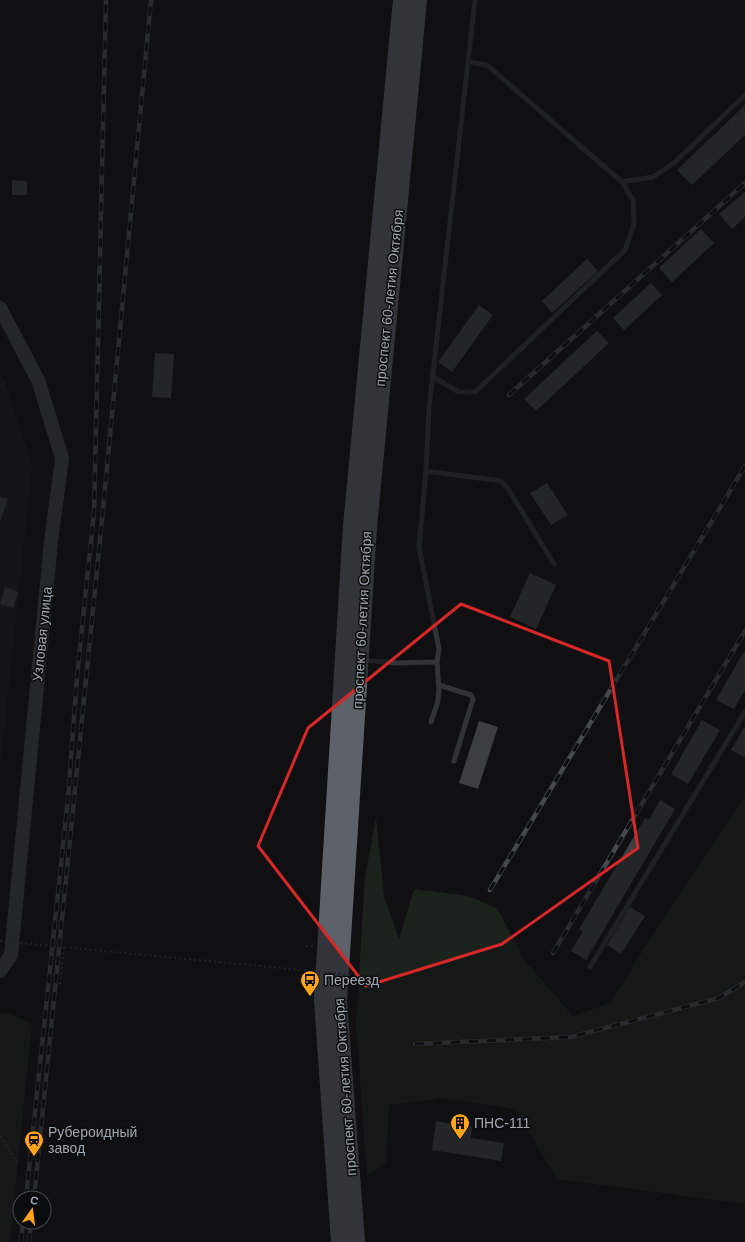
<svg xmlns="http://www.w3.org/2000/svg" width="745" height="1242" viewBox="0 0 745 1242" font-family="Arial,sans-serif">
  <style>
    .built { fill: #1c1c1f }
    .green { fill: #1a221b }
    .building { fill: #3c3e42 }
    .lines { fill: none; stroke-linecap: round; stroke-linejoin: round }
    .path { stroke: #373a3e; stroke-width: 2; stroke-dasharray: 2 3; stroke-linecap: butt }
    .lane { stroke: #313337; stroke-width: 5 }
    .secondary { stroke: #3f4247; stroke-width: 14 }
    .highway { stroke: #5d6169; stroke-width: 18 }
    .rail-casing { stroke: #46494e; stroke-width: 4.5 }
    .rail { stroke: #0b0c0d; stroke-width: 3; stroke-dasharray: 9; stroke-linecap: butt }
    .path-bridge { stroke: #373a3e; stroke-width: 2; stroke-dasharray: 2 3; stroke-linecap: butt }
    .marked { fill: none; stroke: #d62828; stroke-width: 3; stroke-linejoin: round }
    .labels { text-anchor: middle; stroke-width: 3; stroke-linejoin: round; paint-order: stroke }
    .street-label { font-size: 14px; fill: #a0a8b4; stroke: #0b0c0d }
    .poi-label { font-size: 14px; fill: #a0a8b4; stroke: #0b0c0d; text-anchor: start }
  </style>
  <rect width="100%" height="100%" fill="#101012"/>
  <polygon class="built" points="0,374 5,382 32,465 0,770"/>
  <g class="green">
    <polygon points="745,796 745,1204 557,1179 515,1109 442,1098 389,1105 386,1163 367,1176 356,1024 365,877 376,817 384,897 399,939 414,889 468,896 497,908 525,961 573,1016 610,1003 659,925"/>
    <polygon points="6,1012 32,1024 10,1242 0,1242 0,1014"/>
  </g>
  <g class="building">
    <polygon points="745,105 745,135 692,185 677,170"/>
    <polygon points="12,180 27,181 27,195 12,195"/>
    <polygon points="745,192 745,217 732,229 719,214"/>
    <polygon points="701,229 714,243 672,282 659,268"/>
    <polygon points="587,259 598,271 552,313 542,301"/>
    <polygon points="651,283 662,295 624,330 613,318"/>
    <polygon points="479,305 493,315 452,372 438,362"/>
    <polygon points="597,331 609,343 536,411 524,399"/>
    <polygon points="155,353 174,354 171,398 152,397"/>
    <polygon points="547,483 568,515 551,525 530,493"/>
    <polygon points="0,497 8,499 0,522"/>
    <polygon points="530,573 556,585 536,629 510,617"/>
    <polygon points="5,587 18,592 13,608 0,604"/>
    <polygon points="745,650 745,690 734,709 716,700"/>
    <polygon points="702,720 720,730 688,784 671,774"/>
    <polygon points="479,721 498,727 478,789 459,783"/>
    <polygon points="745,726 745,758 731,750"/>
    <polygon points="660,800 675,809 586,960 571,951 583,931 579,929 645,818 649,820"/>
    <polygon points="630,907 645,916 621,954 607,945"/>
    <polygon points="436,1121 472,1127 471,1138 504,1143 501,1161 432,1150"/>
  </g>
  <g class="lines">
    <g class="path">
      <polyline points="306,946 313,946"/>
      <polyline points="60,984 64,947"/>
      <polyline points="0,1136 17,1162"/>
    </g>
    <g class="lane">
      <polyline points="469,62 487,65 622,182 653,177 674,163 745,95"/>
      <polyline points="433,377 459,392 475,392 625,250 634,224 633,200 622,182"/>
      <polyline points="426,471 501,481 507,487 554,564"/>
      <polyline points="362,660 396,663 437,662 439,649 419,547 426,471 429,408 475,0"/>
      <polyline points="439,685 471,695 473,699 454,761"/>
      <polyline points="431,722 438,701 439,690 437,662"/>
      <polyline points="590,967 745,712"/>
    </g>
    <polyline class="secondary" points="0,308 38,380 62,458 51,542 11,955 0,971"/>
    <g class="highway">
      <polyline points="340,1242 323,1000 352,526 402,0"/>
      <polyline points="356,1242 338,1001 368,527 418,0"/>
    </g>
    <defs>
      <g id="rail">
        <polyline points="509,395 745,183"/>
        <polyline points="490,890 745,466"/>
        <polyline points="553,953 745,631"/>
        <polyline points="415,1044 571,1037 719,998 745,982"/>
        <polyline points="26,1198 68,798 77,677 94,512 106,0"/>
        <polyline points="34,1198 103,510 151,0"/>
        <polyline points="21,1242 23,1222"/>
        <polyline points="29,1242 31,1222"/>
      </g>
    </defs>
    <use href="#rail" class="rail-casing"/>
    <use href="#rail" class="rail"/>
    <polyline class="path-bridge" points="0,941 354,975"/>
  </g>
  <path d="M0 0H745V1242H0ZM 461,604 L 609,661 L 638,848 L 502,944 L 366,986 L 258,846 L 308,728 Z" fill="#101012" fill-opacity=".55" fill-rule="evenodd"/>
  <path class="marked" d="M 461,604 L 609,661 L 638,848 L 502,944 L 366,986 L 258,846 L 308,728 Z"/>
  <defs>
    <symbol id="bus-pin" viewBox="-11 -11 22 30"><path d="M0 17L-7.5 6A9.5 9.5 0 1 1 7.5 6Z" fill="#ffa31b" stroke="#0b0c0d"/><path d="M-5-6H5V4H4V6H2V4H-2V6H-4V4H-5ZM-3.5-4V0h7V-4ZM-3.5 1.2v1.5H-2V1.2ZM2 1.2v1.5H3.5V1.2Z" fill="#111"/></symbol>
    <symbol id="building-pin" viewBox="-11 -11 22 30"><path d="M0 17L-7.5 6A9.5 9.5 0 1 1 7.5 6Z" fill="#ffa31b" stroke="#0b0c0d"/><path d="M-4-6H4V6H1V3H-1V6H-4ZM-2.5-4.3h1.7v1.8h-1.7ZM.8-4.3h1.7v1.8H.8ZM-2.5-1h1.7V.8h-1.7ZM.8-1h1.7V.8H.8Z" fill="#111"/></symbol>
    <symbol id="station-pin" viewBox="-11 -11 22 30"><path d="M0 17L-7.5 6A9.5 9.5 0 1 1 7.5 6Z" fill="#ffa31b" stroke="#0b0c0d"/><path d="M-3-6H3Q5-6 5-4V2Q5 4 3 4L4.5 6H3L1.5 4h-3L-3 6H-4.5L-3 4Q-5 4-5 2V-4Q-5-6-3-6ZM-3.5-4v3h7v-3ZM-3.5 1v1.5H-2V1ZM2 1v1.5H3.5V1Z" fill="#111"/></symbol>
  </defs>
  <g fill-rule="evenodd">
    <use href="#bus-pin" x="299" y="969" width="22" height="30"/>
    <use href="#building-pin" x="449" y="1112" width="22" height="30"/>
    <use href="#station-pin" x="23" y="1129" width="22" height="30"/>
  </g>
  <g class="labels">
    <g class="street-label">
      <text transform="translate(389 298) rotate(-84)" y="5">проспект 60-летия Октября</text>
      <text transform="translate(362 620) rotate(-87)" y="5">проспект 60-летия Октября</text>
      <text transform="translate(42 634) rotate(-84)" y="5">Узловая улица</text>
      <text transform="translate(345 1087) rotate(-94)" y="5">проспект 60-летия Октября</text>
    </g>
    <g class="poi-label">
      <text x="324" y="985">Переезд</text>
      <text x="474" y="1128">ПНС-111</text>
      <text x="48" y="1137">Рубероидный<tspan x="48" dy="16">завод</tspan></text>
    </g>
  </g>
  <g transform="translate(32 1210) rotate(14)"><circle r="19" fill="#0b0c0d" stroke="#474a50"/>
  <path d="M0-3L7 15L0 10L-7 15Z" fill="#ffa31b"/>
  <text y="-6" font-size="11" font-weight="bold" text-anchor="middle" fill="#a0a8b4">С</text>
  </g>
</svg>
